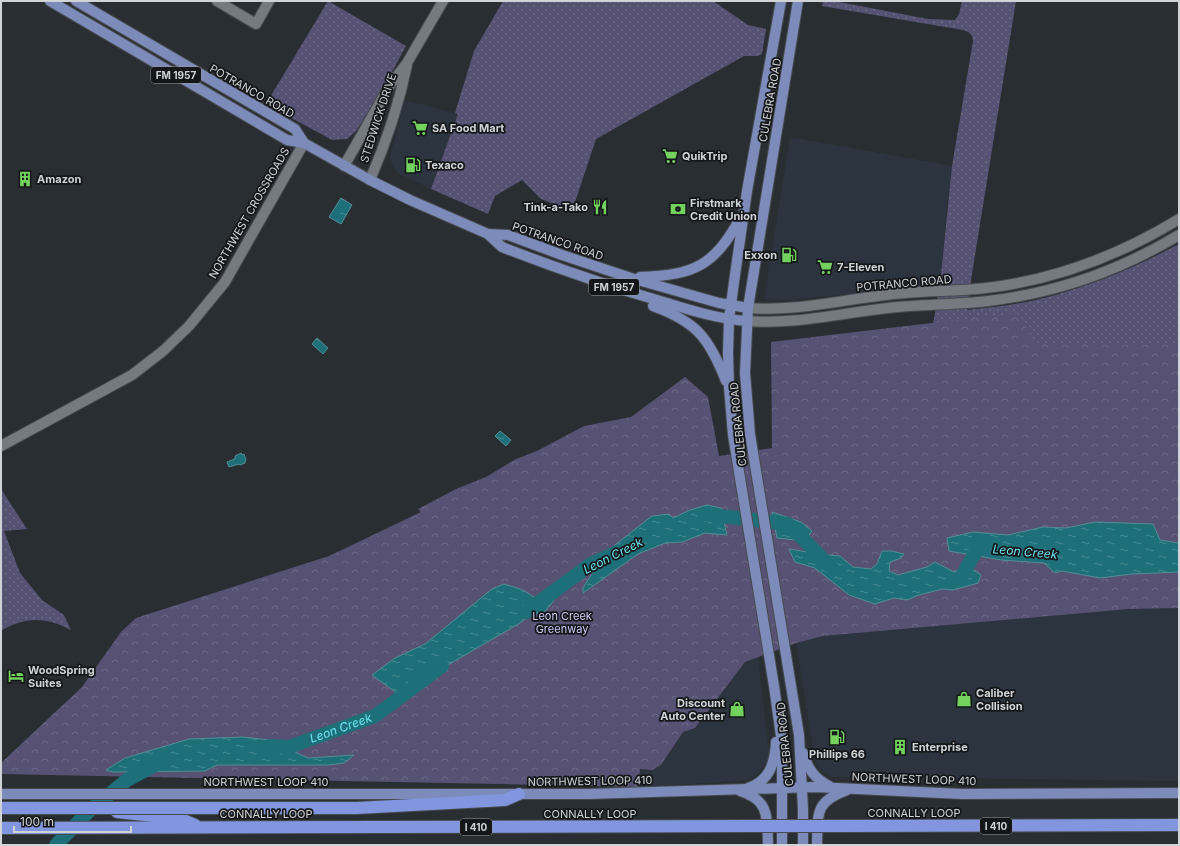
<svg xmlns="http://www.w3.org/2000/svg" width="1180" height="846" viewBox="0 0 1180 846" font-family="Inter,sans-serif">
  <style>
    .built { fill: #2c353f }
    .grass { fill: url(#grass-dots) }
    .park { fill: url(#park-crowns) }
    .water { fill: url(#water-ripples); stroke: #538e95 }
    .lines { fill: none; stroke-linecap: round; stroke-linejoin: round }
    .river { stroke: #1d7079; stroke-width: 14 }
    .minor-casing { stroke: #474b4f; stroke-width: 12 }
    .major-casing { stroke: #474b4f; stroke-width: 12 }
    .highway-casing { stroke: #474b4f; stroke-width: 14 }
    .minor { stroke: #757a80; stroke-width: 10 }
    .major { stroke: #7c8bb9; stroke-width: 10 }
    .highway { stroke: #8196df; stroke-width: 12 }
    .highway-bridge-casing { stroke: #474b4f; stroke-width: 14; stroke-linecap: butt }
    .highway-bridge { stroke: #8196df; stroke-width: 12 }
    .labels { text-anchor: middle; stroke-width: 3.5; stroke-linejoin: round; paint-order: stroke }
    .shield { fill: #141618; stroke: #989b9e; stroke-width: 1 }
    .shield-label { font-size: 10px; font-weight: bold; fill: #d1d4d7 }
    .street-label { font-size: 11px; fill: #d1d4d7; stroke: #141618 }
    .poi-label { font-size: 11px; font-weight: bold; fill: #d1d4d7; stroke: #141618; text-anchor: start }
    .park-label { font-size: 11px; fill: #d2caf9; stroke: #141618 }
    .water-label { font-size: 12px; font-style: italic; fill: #6fe3f1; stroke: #141618 }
  </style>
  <defs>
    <pattern id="grass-dots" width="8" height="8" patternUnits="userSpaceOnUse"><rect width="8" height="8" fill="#575173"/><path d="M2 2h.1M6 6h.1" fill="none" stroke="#6e6986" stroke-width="1.8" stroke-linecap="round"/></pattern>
    <pattern id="park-crowns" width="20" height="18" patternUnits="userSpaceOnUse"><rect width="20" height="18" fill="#575173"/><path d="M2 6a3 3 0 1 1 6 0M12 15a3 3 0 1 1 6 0" fill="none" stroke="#6e6986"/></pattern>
    <pattern id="water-ripples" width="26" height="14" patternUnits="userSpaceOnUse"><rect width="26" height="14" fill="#1d7079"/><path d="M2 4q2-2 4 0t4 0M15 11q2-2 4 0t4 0" fill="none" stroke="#478a91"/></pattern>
  </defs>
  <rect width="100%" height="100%" fill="#292e32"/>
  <g class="built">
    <polygon points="405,100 458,114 431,189 398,173 392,165 390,156"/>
    <polygon points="790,137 952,166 946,213 940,284 790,300 764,300"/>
    <polygon points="1179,608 1179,781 836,777 831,777 823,772 816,764 796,643 823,636 1129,609"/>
    <polygon points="758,657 769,752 768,760 764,766 757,774 749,779 740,781 639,787 640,769 652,770 661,765 683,732 695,728 745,662"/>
  </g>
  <g class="grass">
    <polygon points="328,1 406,46 381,92 356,131 347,139 332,140 266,104"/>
    <polygon points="503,1 713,1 748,25 766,29 762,54 758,56 744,56 596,139 572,211 541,199 522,180 495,196 488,214 431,189 458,114 455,113 474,51"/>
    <path d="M 823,1 L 834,1 L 928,19 L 955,20 L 959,14 L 962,1 L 1016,1 L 971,280 L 967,310 C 992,307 1016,305 1040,299 C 1088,287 1135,268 1179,244 L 1179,385 L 929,347 L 940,284 L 952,166 L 973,41 C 973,35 970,32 963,30 L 822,6 Z"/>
    <path d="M 1,489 L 27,529 L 4,531 L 20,573 L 42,600 L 64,615 L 71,630 C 47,617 25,616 1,631 Z"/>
  </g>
  <polygon class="park" points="1016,313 1036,343 1179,345 1179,608 1129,609 823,636 796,643 745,662 695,728 683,732 661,765 652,770 640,769 639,787 1,774 1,763 82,687 121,632 136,618 329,556 421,512 418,509 456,489 486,477 516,459 537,451 584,426 631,417 685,377 708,397 719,456 772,448 771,342"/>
  <g class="water">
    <polygon points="341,198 352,205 341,224 329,217"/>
    <polygon points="317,338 328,348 323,354 312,344"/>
    <polygon points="500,431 511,440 506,446 495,436"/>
    <polygon points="241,453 242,455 244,454 246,460 245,461 245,463 240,465 239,464 229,467 227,462 235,459 235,456"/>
    <polygon points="707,505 721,508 727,535 705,533 682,542 665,543 638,554 583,593 583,588 603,556 615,545 652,516 669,514 673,518 690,510"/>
    <polygon points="772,512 801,522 812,531 805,541 777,538"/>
    <polygon points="1095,522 1153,524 1160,540 1179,543 1179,572 1132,574 1100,578 1062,571 1055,573 1044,563 1001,560 949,551 947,538 973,532 1008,535 1043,527 1066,528"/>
    <polygon points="789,549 819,554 840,556 853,567 871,569 877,564 882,551 892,551 904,554 901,558 890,562 889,571 898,575 927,567 935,562 954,572 970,568 981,575 978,583 953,590 942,589 919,595 907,600 894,598 875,604 849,595 815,568 795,562"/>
    <path d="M 504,584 C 509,586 515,587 520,589 C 537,596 533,603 555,599 L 543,614 L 533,613 L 520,623 L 398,694 L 372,675 L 395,658 L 425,644 L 492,589 Z"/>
    <polygon points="243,737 269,740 285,745 293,751 308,758 354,755 344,763 329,765 217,765 205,771 113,772 106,770 125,758 189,739"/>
  </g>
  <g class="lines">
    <g class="river">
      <polyline points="704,514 788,524 831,567"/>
      <polyline points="954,580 960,579 978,548 989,549"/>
      <polyline points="526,612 591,564 617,552"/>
      <path id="s1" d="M 269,746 L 289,747 L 375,716 L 442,666"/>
      <polyline points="56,845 90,810 127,780 159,763"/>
    </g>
    <defs>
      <g id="minor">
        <polyline points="217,1 256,24 269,1"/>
        <polyline points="344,166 390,85 407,63 443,1"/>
        <path d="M 370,180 C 386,143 399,104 407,65"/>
        <path d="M 748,308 C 794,312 840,300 886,295 C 919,290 953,292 986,288 C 1055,280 1120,255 1179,219"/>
        <path d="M 747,321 C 795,325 841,313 888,308 C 922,304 955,305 988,301 C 1056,293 1121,270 1179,235"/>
        <polyline points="1,446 132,375 163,351 189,326 225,282 304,143"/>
      </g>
      <g id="major">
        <path d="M 50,1 L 287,140 L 304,143 L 370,180 L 410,200 L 488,234 L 502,247 C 556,268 611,287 667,303 C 693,311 719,319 747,321"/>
        <polyline points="76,1 295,129 304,143"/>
        <polyline points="781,1 747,191 735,275 729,319 728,353 729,387 733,435 774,686 782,743 782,845"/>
        <polyline points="798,1 748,308 745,373 750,434 799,735 803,809 803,845"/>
        <polyline points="488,234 508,235 562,255 631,278 719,303 748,308"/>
        <path d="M 640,277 C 695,275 714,266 741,217"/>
        <path d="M 653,306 C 697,322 709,338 726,381"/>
        <path d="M 803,753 C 808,769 814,778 829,786"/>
        <path d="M 748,788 C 770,781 775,762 776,742"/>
        <path d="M 740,791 C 770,800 767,818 768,845"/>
        <polyline points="1,794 589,794 815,787 962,794 1179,793"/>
        <path d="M 817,845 C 818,814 814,802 847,790"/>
      </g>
      <g id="highway">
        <polyline points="215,808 357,808 505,800 519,794"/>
        <polyline points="117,812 181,819 195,825"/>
        <polyline points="835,826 1179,825"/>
        <polyline points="1,828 752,826"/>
      </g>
    </defs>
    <use href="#minor" class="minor-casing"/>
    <use href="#major" class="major-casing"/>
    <use href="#highway" class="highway-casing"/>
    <use href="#minor" class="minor"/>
    <use href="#major" class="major"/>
    <use href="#highway" class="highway"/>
    <defs>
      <g id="highway-bridge">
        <polyline points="1,808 215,808"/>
        <polyline points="752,826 835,826"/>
      </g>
    </defs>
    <use href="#highway-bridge" class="highway-bridge-casing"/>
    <use href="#highway-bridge" class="highway-bridge"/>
  </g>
  <defs>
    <symbol id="supermarket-bare" viewBox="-9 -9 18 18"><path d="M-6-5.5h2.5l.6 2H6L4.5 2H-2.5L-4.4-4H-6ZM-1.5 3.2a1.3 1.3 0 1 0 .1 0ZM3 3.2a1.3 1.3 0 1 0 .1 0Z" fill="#72d25d" stroke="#141618" stroke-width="2.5" paint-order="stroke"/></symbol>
    <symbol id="fuel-bare" viewBox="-9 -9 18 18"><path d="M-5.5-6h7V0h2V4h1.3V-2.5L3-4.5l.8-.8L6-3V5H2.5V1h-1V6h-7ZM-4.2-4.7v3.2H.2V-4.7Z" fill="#72d25d" stroke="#141618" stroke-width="2.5" paint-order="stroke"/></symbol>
    <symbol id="building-bare" viewBox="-9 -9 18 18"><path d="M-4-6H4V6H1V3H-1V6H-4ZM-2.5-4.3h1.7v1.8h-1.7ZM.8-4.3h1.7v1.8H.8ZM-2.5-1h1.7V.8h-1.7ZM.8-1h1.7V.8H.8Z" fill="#72d25d" stroke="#141618" stroke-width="2.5" paint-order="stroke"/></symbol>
    <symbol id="restaurant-bare" viewBox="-9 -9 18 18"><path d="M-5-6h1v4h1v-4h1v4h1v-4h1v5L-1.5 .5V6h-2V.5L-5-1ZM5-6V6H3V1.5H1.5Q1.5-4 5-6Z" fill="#72d25d" stroke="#141618" stroke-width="2.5" paint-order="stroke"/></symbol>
    <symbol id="bank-bare" viewBox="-9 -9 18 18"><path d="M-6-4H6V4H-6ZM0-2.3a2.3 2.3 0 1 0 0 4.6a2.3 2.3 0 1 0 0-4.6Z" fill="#72d25d" stroke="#141618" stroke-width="2.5" paint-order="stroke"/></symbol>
    <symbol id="hotel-bare" viewBox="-9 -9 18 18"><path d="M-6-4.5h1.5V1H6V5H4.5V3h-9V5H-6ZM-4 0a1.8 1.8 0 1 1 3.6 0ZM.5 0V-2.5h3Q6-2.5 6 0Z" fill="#72d25d" stroke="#141618" stroke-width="2.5" paint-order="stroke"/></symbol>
    <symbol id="shop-bare" viewBox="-9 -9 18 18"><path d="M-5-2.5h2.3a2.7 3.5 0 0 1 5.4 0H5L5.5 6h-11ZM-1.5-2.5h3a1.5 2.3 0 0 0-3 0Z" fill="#72d25d" stroke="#141618" stroke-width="2.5" paint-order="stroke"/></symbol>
  </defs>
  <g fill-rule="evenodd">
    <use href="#supermarket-bare" x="409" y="117" width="22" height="22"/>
    <use href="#supermarket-bare" x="659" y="145" width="22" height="22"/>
    <use href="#fuel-bare" x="402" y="154" width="22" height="22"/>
    <use href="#building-bare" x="14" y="168" width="22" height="22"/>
    <use href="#restaurant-bare" x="589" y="196" width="22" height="22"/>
    <use href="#bank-bare" x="667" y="198" width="22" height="22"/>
    <use href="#fuel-bare" x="778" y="244" width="22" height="22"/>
    <use href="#supermarket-bare" x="814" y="256" width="22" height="22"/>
    <use href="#hotel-bare" x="5" y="665" width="22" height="22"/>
    <use href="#shop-bare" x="953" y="688" width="22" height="22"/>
    <use href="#shop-bare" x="726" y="698" width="22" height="22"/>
    <use href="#fuel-bare" x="826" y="726" width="22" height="22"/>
    <use href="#building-bare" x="889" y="736" width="22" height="22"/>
  </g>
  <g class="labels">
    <g class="shield">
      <rect x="151" y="67" width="50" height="16" rx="3"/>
      <rect x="589" y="279" width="50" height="16" rx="3"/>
      <rect x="980" y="818" width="32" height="16" rx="3"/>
      <rect x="460" y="819" width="32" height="16" rx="3"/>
    </g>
    <g class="shield-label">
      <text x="176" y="79">FM 1957</text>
      <text x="614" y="291">FM 1957</text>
      <text x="996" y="830">I 410</text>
      <text x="476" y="831">I 410</text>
    </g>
    <g class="street-label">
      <text transform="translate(252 91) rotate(30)" y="4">POTRANCO ROAD</text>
      <text transform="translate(770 100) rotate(-80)" y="4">CULEBRA ROAD</text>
      <text transform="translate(378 118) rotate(-72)" y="4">STEDWICK DRIVE</text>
      <text transform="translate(249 213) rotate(-60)" y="4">NORTHWEST CROSSROADS</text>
      <text transform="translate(558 241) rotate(19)" y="4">POTRANCO ROAD</text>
      <text transform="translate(904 283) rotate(-5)" y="4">POTRANCO ROAD</text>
      <text transform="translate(738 424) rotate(-96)" y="4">CULEBRA ROAD</text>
      <text transform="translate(785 744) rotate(-96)" y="4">CULEBRA ROAD</text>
      <text transform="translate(914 779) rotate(2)" y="4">NORTHWEST LOOP 410</text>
      <text transform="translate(590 781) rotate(-1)" y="4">NORTHWEST LOOP 410</text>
      <text x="266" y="786">NORTHWEST LOOP 410</text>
      <text x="914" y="817">CONNALLY LOOP</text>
      <text x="266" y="818">CONNALLY LOOP</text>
      <text x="590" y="818">CONNALLY LOOP</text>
    </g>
    <g class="poi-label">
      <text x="432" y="132">SA Food Mart</text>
      <text x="682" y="160">QuikTrip</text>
      <text x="425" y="169">Texaco</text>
      <text x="37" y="183">Amazon</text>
      <text x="690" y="207">Firstmark<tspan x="690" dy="13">Credit Union</tspan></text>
      <text x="588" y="211" text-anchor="end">Tink-a-Tako</text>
      <text x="777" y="259" text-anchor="end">Exxon</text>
      <text x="837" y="271">7-Eleven</text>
      <text x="28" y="674">WoodSpring<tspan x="28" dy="13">Suites</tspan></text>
      <text x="976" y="697">Caliber<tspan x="976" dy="13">Collision</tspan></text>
      <text x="725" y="707" text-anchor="end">Discount<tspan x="725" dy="13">Auto Center</tspan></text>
      <text x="912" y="751">Enterprise</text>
      <text x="837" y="758" text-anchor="middle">Phillips 66</text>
    </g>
    <g class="park-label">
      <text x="562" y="620">Leon Creek<tspan x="562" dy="13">Greenway</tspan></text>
    </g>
    <g class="water-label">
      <text transform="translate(1025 552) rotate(5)" y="4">Leon Creek</text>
      <text transform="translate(613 556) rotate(-27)" y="4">Leon Creek</text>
      <text dy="4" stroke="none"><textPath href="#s1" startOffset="75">Leon Creek</textPath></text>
    </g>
  </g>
  <rect width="1180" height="846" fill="none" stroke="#d1d4d7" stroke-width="4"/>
  <path d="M14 826v6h117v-6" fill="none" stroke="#d1d4d7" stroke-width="2"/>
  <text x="20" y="826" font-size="12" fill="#d1d4d7" stroke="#141618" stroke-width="3" paint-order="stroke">100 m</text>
</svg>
